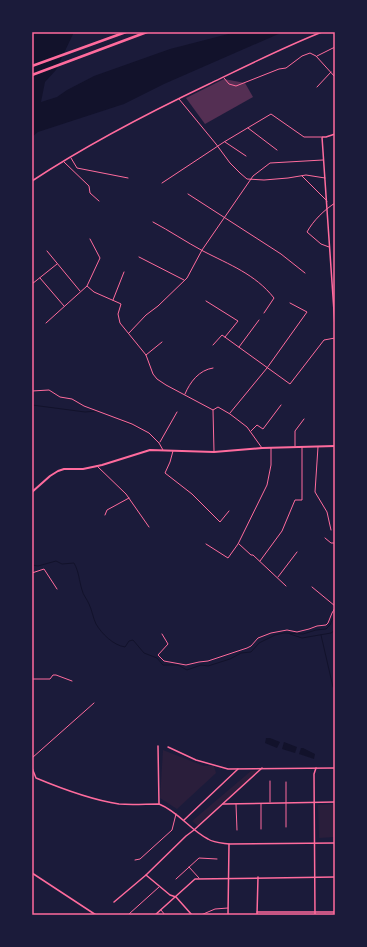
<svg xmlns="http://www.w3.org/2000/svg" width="367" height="947" viewBox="0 0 367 947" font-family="'Work Sans',sans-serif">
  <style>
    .green { fill: #2a1e3b }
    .water { fill: #12122b }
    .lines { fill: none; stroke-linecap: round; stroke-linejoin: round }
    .stream { stroke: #12122b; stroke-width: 1 }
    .building { fill: #542f53 }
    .service { stroke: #ff6b9d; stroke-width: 1 }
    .minor { stroke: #ff6b9d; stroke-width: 1.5 }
    .tertiary { stroke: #ff6b9d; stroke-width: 2 }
    .trunk { stroke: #ff6b9d; stroke-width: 2.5 }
    .neatline { fill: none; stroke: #ff6b9d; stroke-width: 1.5 }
  </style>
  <rect width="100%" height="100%" fill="#1b1b3a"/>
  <g class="green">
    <polygon points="163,750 204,766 214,766 216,773 177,809 160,798"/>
    <polygon points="251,771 258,771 198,826 192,821"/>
    <polygon points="335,804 335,837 319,838 318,805"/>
  </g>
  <g class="water">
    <polygon points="32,32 74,32 56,70 45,82 41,102 57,97 67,90 94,76 170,49 236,32 283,32 164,84 124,104 38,132 32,137"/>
    <polygon points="266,738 270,738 280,742 277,748 265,743"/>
    <polygon points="284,742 297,747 295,753 282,749"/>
    <polygon points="301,748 303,748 315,754 314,759 299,754"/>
  </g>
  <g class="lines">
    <g class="stream">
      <polyline points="32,405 85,412 97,411"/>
      <polyline points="120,420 138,428"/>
      <path d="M 32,565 L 38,566 L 56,561 L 62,564 L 74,563 C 79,572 79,580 82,590 C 83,595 87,599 89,604 C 92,610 93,618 96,624 C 102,634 113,645 125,647 L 129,641 L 133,640 L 144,653 L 157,658 L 163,665 L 178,665 L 187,670 L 201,665 L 208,666 L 230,659 L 241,653 L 251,652 L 259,643 L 275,635 L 284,633 L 303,634 L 316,630 L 326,629 L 330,625 L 335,613"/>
      <polyline points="290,634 302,638 331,633 335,630"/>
      <polyline points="321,635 333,687"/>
    </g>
  </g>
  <polygon class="building" points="224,79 245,83 253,97 205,124 186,98"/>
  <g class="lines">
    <g class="service">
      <polyline points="317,56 335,47"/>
      <polyline points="224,78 229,84 236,86 279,69 286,68 302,56 310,53 316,56 335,77"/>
      <polyline points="317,87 331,72"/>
      <polyline points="179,99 216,144 230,163 240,173 247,179 264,180 288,178 306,175 325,178"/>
      <polyline points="248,128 277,150"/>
      <polyline points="225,142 246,156"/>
      <polyline points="71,158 77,168 128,178"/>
      <polyline points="64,162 89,186 90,193 99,201"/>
      <polyline points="302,176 327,201"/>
      <polyline points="162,183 224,142 271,114 304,137 321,137"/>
      <polyline points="188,194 281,254 305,273"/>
      <path d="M 153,222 C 170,231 186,242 203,251 C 230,265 255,274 274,298 L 264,313"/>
      <path d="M 329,247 L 321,244 L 307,232 C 313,221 324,210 335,203"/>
      <polyline points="47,251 80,291"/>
      <polyline points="139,257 184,280"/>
      <polyline points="40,278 64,306"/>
      <polyline points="32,284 57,264"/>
      <polyline points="87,286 100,258 90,239"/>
      <polyline points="113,300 124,272"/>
      <polyline points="206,301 238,321 225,337"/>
      <polyline points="46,323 87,286 94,292 119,303 121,304 118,314 120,323 146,355 153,374 157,379 166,385 213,410 218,407 230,414 247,427 262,448"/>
      <polyline points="129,333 146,315 158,306 187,278 202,250 253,176 270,163 323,160"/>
      <polyline points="213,345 222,335 290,384 324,340 335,338"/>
      <polyline points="239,347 259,320"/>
      <polyline points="146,355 162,342"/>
      <polyline points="32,391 49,390 60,397 72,399 84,406 132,424 149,433 159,443 163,450"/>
      <path d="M 185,394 C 190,382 199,370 213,368"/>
      <polyline points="213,410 214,451"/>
      <polyline points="230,413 267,368 307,312 290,303"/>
      <polyline points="251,431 257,425 263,429 281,405"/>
      <polyline points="160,442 177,412"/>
      <polyline points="295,446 295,431 304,419"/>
      <polyline points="318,447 315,492 327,512 331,530"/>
      <polyline points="173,451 170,462 165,473 192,494 220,522 229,511"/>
      <polyline points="97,466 126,494 149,527"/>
      <polyline points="105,515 107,510 129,498"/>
      <polyline points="325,538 331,543 335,543"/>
      <polyline points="206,544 228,558 238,544 267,485 271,465 271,448"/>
      <polyline points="239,544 251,555 253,555 286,586"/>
      <polyline points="260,561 282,531 295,500 302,500 302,447"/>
      <polyline points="32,573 44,569 57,589"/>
      <polyline points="278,577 297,552"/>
      <polyline points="312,587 335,606"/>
      <polyline points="162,634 168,644 158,655 164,661 186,665 199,662 208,661 247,648 251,646 258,638 271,633 287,630 297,632 309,629 317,626 326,625 328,623 332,613 335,608"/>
      <polyline points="32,679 50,679 53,675 56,675 72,681"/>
      <polyline points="32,758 94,703"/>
      <polyline points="270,781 270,802"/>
      <polyline points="286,782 286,827"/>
      <polyline points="236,804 237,830"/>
      <polyline points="261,804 261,829"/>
      <polyline points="135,860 140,859 172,830 176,814"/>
      <polyline points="189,867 199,878"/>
      <polyline points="176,879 199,858 217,859"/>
      <polyline points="161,910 165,915"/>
      <polyline points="129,914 159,887"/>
      <polyline points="201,915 215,909 228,908"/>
    </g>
    <g class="minor">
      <polyline points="335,134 326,137 322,137 335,326"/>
      <path d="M 32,181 C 88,144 148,113 209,84 C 246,66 284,47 322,32"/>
      <polyline points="158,746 159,804"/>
      <polyline points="168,747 196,760 228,769 335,768"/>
      <path d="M 32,768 L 36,778 C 60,788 92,800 119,804 C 132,805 146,804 159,804 C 179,812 190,830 208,839 C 214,843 222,843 229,844 L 335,843"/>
      <polyline points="223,804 335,802"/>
      <polyline points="184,820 238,769"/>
      <polyline points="32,873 96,915"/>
      <polyline points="146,875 170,895 176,897 192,915"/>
      <polyline points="114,902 146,875 186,836 194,830 262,768"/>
      <polyline points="257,912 335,912"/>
      <polyline points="155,915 195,879 335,877"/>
      <polyline points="228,915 229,844"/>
      <polyline points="257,915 258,877"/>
      <polyline points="315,915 314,774 316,768"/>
    </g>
    <polyline class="tertiary" points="32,492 50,476 58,471 64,469 83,469 102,465 150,450 214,452 262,448 335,446"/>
    <g class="trunk">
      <polyline points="32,66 126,32"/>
      <polyline points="32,75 147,32"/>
    </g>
  </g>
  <rect width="367" height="947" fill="none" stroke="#1b1b3a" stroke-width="66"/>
  <rect x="33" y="33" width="301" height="881" class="neatline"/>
</svg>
